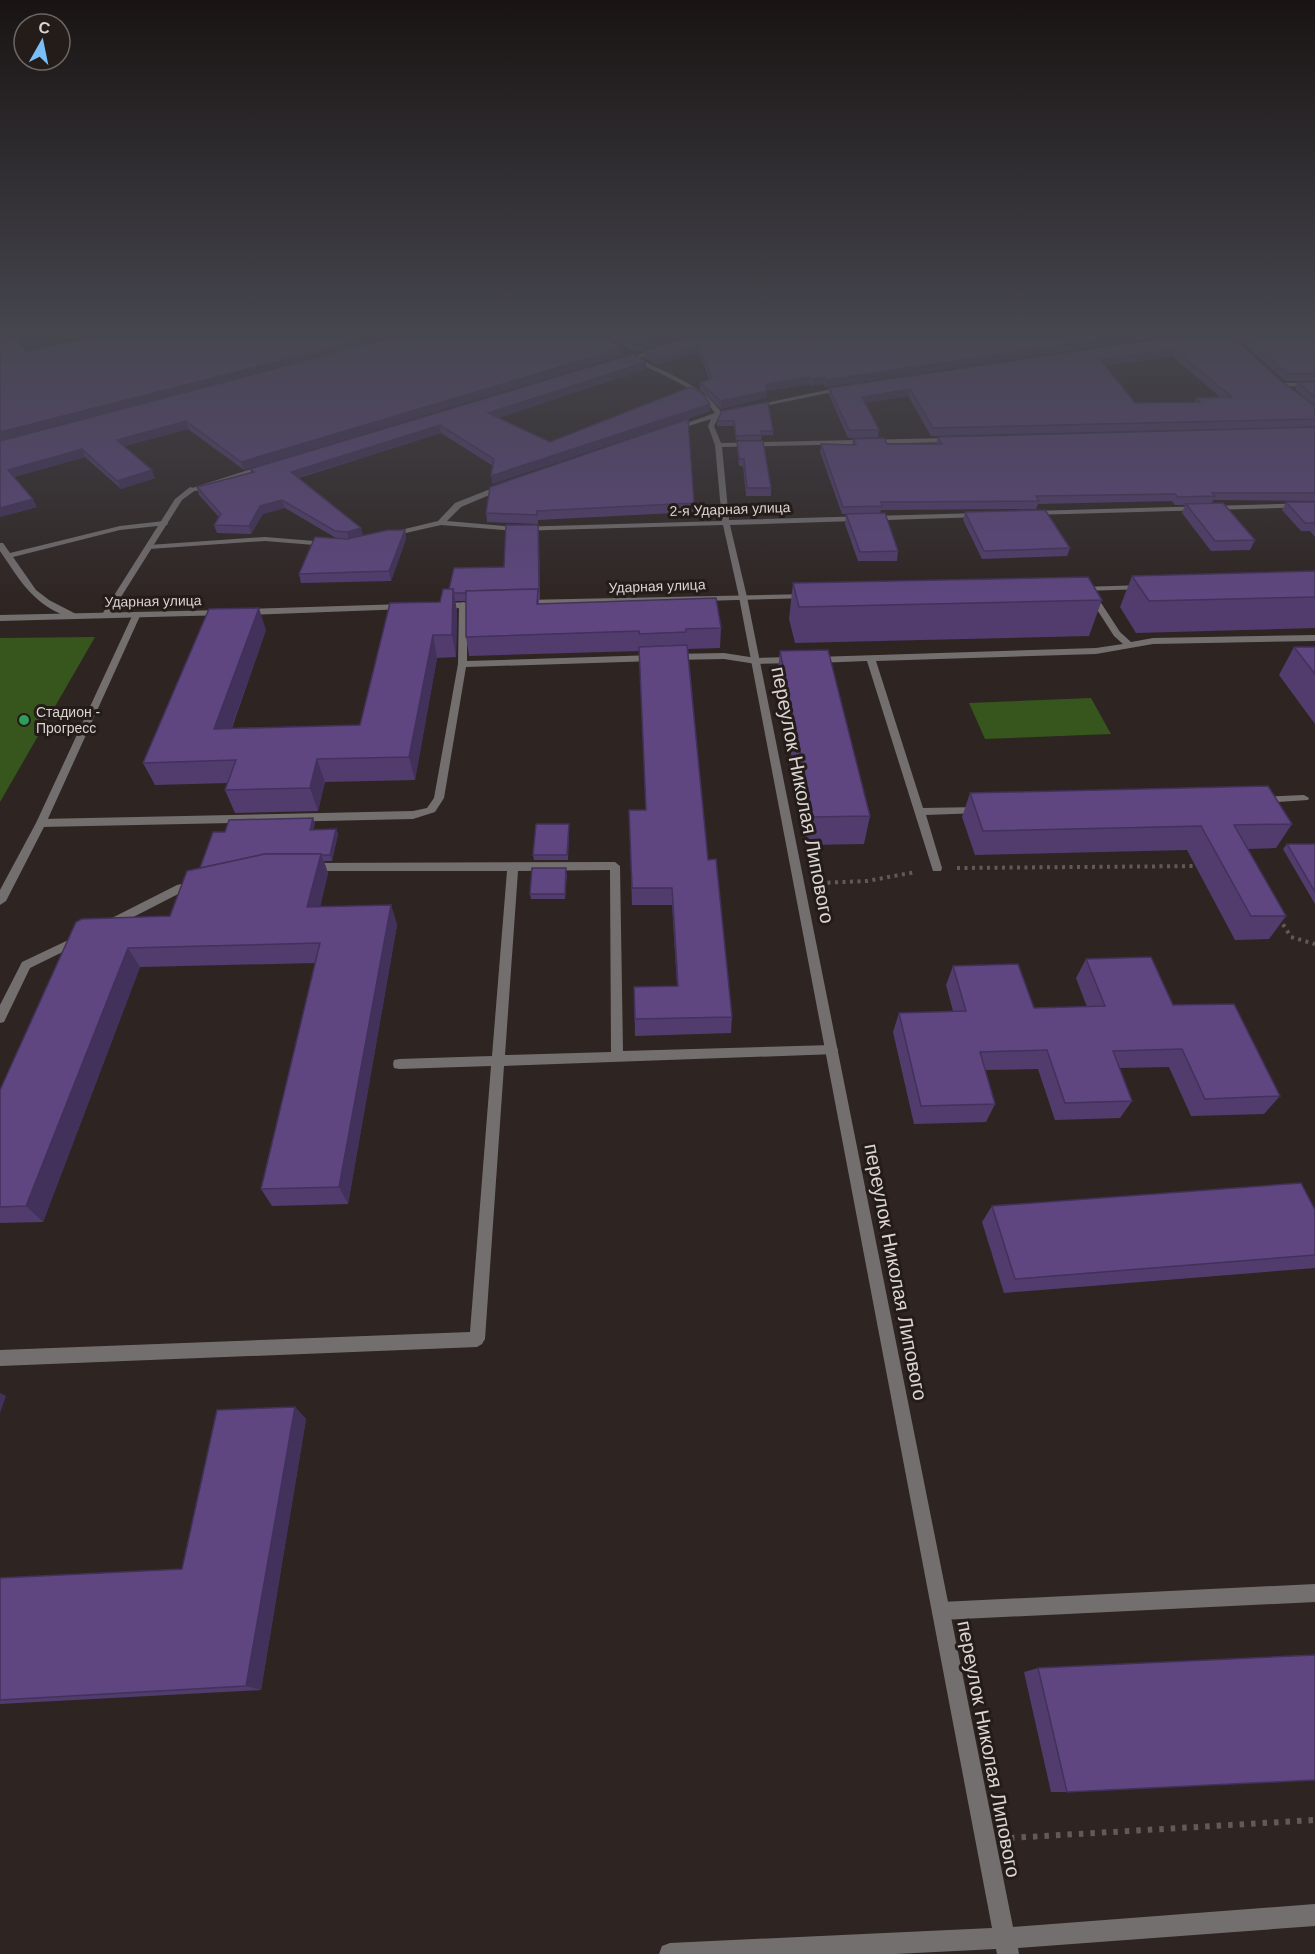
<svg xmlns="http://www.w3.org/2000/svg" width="1315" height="1954" viewBox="0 0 1315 1954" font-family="Arial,sans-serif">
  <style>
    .green { fill: #36561d }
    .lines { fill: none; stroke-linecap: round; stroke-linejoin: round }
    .path-far1 { stroke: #625a57; stroke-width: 4; stroke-dasharray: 3 4.5; stroke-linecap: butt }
    .path { stroke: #625a57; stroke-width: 6; stroke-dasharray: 4.5 7; stroke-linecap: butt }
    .service { fill: #746f6f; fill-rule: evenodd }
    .minor { fill: #746f6f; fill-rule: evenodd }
    .tertiary { fill: #746f6f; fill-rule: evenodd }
    .wall { fill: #523c6e; fill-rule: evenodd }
    .shaded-wall { fill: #42315a }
    .building { fill: #5f4680; stroke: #42315a; stroke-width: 1.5; fill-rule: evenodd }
    .leisure-dot { fill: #2e9e5b; stroke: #241c19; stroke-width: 2 }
    .labels { text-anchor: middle; stroke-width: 6; stroke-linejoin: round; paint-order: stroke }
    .far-street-label { font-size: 14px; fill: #dad4d2; stroke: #241c19 }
    .far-poi-label { font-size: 14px; fill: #dad4d2; stroke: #241c19; text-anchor: start }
    .near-street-label { font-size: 20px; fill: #dad4d2; stroke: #241c19 }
  </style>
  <rect width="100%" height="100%" fill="#2e2522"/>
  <g class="green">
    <polygon points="95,637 0,802 0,638"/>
    <polygon points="1091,698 1111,734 985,739 969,703"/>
  </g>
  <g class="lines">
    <g class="path-far1">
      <polyline points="957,868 1201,866"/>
      <polyline points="820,883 867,881 916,872"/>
      <polyline points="1279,918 1291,937 1315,944"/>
    </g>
    <polyline class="path" points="1010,1838 1315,1820"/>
    <g class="service">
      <path d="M 658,348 L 663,349 L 638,358 C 666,373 702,385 721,412 L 737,407 L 740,409 L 719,417 L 714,426 L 721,443 L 951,438 L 954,440 L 951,442 L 722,447 L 729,520 L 981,513 L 985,515 L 981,517 L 730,525 L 747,597 L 743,599 L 739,597 L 723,525 L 515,531 L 441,525 L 388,537 L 388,533 L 438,521 L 455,503 L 503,484 L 507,486 L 506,488 L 461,507 L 447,521 L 515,527 L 722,521 L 715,445 L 708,426 L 711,419 L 673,431 L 670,429 L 715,413 C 697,386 659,374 632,360 L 622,363 L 619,361 Z"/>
      <polygon points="1281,383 1315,383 1315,387 1279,386"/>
      <polygon points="846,386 848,387 848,389 754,408 751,406"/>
      <polygon points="264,465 270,466 196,491 189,489"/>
      <polygon points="1315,503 1315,507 1031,515 1027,513 1031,511"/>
      <path d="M 164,521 L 168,523 L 167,525 L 120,530 L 13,557 L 36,590 L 49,600 L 76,614 L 77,616 L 73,619 C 33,605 22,583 0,551 L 0,543 L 3,543 L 10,553 L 120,526 Z"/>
      <polygon points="265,537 327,542 331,544 327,546 265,541 149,549 145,547 149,545"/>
      <polygon points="1088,592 1094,592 1120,632 1131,642 1153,638 1315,635 1315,641 1153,644 1096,654 876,661 923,808 980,807 985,810 980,813 926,815 942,868 941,871 933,871 867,661 816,663 812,660 816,657 1096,648 1123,644 1114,636 1087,594"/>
      <polygon points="463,602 467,605 467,661 655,655 659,658 655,661 466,667 444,798 435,812 413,819 41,827 36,823 41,819 413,811 427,808 434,798 458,664 459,605"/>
      <polygon points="724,653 756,658 793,657 797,660 793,663 756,664 724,659 673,660 669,657 673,654"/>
      <polygon points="1304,795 1309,798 1308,800 1261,803 1256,800 1261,797"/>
      <path d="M 615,862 L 620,866 L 623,1051 L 832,1045 L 836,1046 L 838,1050 L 836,1054 L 504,1066 L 485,1339 L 482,1344 L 477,1347 L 0,1366 L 0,1350 L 470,1332 L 491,1066 L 399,1069 L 394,1068 L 393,1064 L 394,1060 L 399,1059 L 492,1056 L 507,871 L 310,871 L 305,867 L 310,863 ZM 610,870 L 611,1052 L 505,1055 L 518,871 Z"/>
      <polygon points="195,881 199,882 201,885 199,888 184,891 112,928 108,929 102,925 104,922 177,885"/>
      <polygon points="79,935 85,939 83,942 30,968 4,1022 0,1023 0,1005 22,962"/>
      <polygon points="1315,1584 1315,1602 941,1620 935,1617 932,1611 935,1605 941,1602"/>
    </g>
    <g class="minor">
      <polygon points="190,487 197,489 182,500 109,616 102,618 101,616 175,499"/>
      <polygon points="740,595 747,597 1013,1927 1315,1904 1315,1926 1018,1948 1019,1954 997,1954 996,1949 895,1954 659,1954 662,1946 670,1943 992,1928 739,597"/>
      <polygon points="133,614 140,616 46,823 6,901 0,905 0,890 36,823"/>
    </g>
    <g class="tertiary">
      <polygon points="1144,585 1148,587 1147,589 1081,591 1077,589 1081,587"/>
      <polygon points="808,594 811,594 811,598 523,606 519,603 523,600"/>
      <polygon points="482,602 486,605 485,607 439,609 435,606 439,603"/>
      <polygon points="404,604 407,605 407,609 244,615 240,612 244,609"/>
      <polygon points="224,610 228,613 227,615 0,621 0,615"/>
    </g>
  </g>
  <g class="wall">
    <polygon points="94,332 596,332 623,355 244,470 188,429 125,446 155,478 121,489 85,457 14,477 37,507 0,517 0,441 26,352 99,335"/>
    <polygon points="601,332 700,332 634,352"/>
    <polygon points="704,332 808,338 844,332 807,337 792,332 1193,332 825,387 824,384 812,386 809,384 767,391 766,398 721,409 700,390 700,383 709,379 699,352 658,365 644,358 644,351"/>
    <path d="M 1206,332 L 1281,381 L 1306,399 L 1295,389 L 1298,382 L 1315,382 L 1315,427 L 931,436 L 908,396 L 866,403 L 879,430 L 878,437 L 848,438 L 829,395 L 829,388 ZM 1173,357 L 1220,397 L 1196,398 L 1195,402 L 1135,403 L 1105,365 Z"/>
    <polygon points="1231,332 1315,332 1315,381 1285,381"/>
    <polygon points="646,369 498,418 550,442 710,404 710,411 492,484 493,466 441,433 299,478 363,535 405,530 406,539 391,581 301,583 299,574 336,538 285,508 263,514 251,534 217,533 214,525 219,517 199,495 197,487 251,472 250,469"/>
    <polygon points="722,411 773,431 773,435 762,435 761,440 736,440 734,426 717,426 717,421"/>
    <polygon points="1315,427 1315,501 1213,500 1212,503 1255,540 1250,550 1211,551 1182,513 1185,505 1175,505 1172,501 1038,504 1036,509 881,510 880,513 898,551 897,561 858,561 845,524 846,514 842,514 820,452 821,444 852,444 853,439 887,444 936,444 938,437"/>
    <polygon points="737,441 771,488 771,496 746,496 743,466 739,466 737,449"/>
    <polygon points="1286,502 1315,502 1315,537 1310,531 1301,531 1282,510"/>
    <polygon points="694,503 694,512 538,520 538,524 487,522 486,513"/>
    <polygon points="965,512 1070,548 1067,556 982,559 963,520"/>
    <polygon points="539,533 540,599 539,599 539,604 721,628 720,648 688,649 708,860 732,1017 731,1033 635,1036 634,987 677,986 672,905 632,905 629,810 646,810 639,651 469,656 466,637 466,601 455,601 457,611 456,657 437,658 415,780 325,782 318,811 235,813 225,790 228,783 155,785 143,763 266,630 232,728 360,725 449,589 504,567"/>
    <polygon points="1315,571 1315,628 1136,633 1120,607 1132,576"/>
    <polygon points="793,583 1102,600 1089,636 795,643 789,619"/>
    <polygon points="1294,647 1315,647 1315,724 1279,675"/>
    <polygon points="780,651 870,816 864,844 808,845 777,679"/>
    <polygon points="970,793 1292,824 1276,848 1247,849 1286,916 1269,939 1235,940 1187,850 975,855 962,817"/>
    <polygon points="315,823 313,830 336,829 338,834 332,861 324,861 328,873 320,907 391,905 397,925 348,1204 272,1206 261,1189 315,963 140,967 43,1222 0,1223 0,1090 76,922 170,916 225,832"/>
    <polygon points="569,829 568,860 534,860 533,855"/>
    <polygon points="1287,844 1315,844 1315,904 1283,849"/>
    <polygon points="567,873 565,899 531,899 530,894"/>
    <polygon points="1086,959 1173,1005 1280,1096 1264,1114 1191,1116 1169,1067 1119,1068 1132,1101 1120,1118 1055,1120 1038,1069 985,1070 995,1104 986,1122 914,1124 893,1032 899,1013 953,1011 946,985 953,966 1034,1008 1087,1007 1076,978"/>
    <polygon points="992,1206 1315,1210 1315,1268 1004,1293 982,1222"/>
    <polygon points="295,1407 306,1419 261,1690 0,1704 0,1578 182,1569"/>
    <polygon points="1038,1668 1067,1792 1051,1792 1024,1672"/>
  </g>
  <g class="shaded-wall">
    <polygon points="394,332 422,332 0,441 0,432"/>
    <polygon points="677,332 700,332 634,352 634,345"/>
    <polygon points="808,332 845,332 807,337"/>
    <polygon points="1149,332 1193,332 825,387 826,380"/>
    <polygon points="699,345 699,352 658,365 658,358"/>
    <polygon points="623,348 623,355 244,470 241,462"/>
    <polygon points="1175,350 1173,357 1097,366 1100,359"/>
    <polygon points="646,362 646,369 489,421 488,413"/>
    <polygon points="809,377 809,384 765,391 766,384"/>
    <polygon points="824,377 824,384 812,386 813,379"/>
    <polygon points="910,389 908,396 861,404 862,397"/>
    <polygon points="767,391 766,398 721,409 721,401"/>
    <polygon points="710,404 710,411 492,484 491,476"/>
    <polygon points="186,421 188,429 121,447 117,440"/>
    <polygon points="440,425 441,433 293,479 291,472"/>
    <polygon points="82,449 85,457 12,477 8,470"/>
    <polygon points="152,470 155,478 121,489 117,481"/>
    <polygon points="33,499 37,507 0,517 0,508"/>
    <polygon points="282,500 285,508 263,514 251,534 249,526 260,506"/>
    <polygon points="361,528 363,536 349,540 347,532"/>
    <polygon points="405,530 406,539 391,581 389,571"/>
    <polygon points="453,589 457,611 456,657 452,635"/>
    <polygon points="259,608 266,630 223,751 214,729"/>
    <polygon points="433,635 437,658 415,780 409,757"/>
    <polygon points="317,759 325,782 318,811 310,788"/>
    <polygon points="313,818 315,823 312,835 310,830"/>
    <polygon points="336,829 338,834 332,861 330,855"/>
    <polygon points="321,854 328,873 315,926 307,907"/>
    <polygon points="391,905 397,925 348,1204 339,1187"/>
    <polygon points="128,948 140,967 43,1222 26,1206"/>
    <polygon points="0,1393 6,1396 0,1413"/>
    <polygon points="295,1407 306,1419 261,1690 246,1686"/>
  </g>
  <g class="building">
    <polygon points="0,332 12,332 26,352 104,334 101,332 394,332 0,432"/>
    <polygon points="415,332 596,332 623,348 241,462 186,421 117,440 152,470 117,481 82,449 8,470 33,499 0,508 0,441"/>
    <polygon points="612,332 677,332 634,345"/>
    <polygon points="704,332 792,332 808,338 844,332 1149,332 826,380 824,377 813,379 809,377 766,384 767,391 721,401 700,383 712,378 699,345 658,358 644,351"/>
    <path d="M 1206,332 L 1227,332 L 1281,381 L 1315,406 L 1315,419 L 933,428 L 910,389 L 862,397 L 879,430 L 849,430 L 829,388 ZM 1175,350 L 1232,397 L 1196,398 L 1200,402 L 1135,403 L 1100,359 Z"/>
    <polygon points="1241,332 1315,332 1315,374 1288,374"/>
    <polygon points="633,354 646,362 488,413 550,442 690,387 702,393 710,404 491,476 494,459 440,425 291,472 361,528 347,532 335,531 282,500 260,506 249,526 214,525 221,514 197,487 254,472 250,469"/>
    <polygon points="1298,382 1315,382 1315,398"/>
    <polygon points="768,402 773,431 761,431 762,435 736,436 734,421 717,421 722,411"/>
    <polygon points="688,419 694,503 537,511 537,515 486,513 490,487"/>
    <polygon points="1315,427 1315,493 1212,493 1215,496 1178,497 1175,494 1036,496 1039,501 881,502 882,506 843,507 821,444 856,445 853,439 884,438 887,444 942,444 938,437"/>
    <polygon points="737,441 763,441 771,488 747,488 744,459 739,459"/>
    <polygon points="1286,502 1315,502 1315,524 1314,523 1305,523"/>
    <polygon points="1223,503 1255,540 1215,541 1186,504"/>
    <polygon points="1045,510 1070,548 984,551 965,512"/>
    <polygon points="885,513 898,551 860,552 846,514"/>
    <polygon points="506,525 538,525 539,591 538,591 538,589 466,591 466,593 454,593 453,589 449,589 454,568 504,567"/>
    <polygon points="388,530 405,530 389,571 299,574 315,537 347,539"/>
    <polygon points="1315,571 1315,597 1149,601 1132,576"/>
    <polygon points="1088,577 1102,600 799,607 793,583"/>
    <polygon points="443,589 453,589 452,635 433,635 409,757 317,759 310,788 225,790 236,760 143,763 209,609 259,608 214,729 360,725 390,603 440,602"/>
    <polygon points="538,589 537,604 716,598 721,628 686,629 686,632 639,634 639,631 466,637 466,591"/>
    <polygon points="687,645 708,860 716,859 732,1017 635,1019 634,987 678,986 672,888 632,888 629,810 646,810 639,647"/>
    <polygon points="1294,647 1315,647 1315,674"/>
    <polygon points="828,650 870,816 813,817 780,651"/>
    <polygon points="1268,786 1292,824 1234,825 1286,916 1251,916 1201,826 983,831 970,793"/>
    <polygon points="313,818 310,830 336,829 330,855 322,855 321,854 265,854 200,868 213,832 225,832 229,820"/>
    <polygon points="536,824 569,824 567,855 533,855"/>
    <polygon points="1287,844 1315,844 1315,892"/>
    <polygon points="265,854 321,854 307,907 391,905 339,1187 261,1189 320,943 128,948 26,1206 0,1207 0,1090 76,922 82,919 170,916 187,871"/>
    <polygon points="532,868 566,868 565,894 530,894"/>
    <polygon points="1151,957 1173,1005 1234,1004 1280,1096 1205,1099 1182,1049 1113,1051 1132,1101 1065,1103 1047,1050 980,1052 995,1104 921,1106 899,1013 966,1011 953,966 1018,964 1034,1008 1105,1006 1086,959"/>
    <polygon points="1301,1183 1315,1210 1315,1255 1015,1279 992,1206"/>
    <polygon points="295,1407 246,1686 0,1700 0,1578 182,1569 217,1410"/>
    <polygon points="1315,1655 1315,1780 1067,1792 1038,1668"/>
  </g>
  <linearGradient id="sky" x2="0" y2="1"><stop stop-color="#191413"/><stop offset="0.55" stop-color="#46464f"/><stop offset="1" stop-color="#46464f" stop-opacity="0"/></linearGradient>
  <rect width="1315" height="606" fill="url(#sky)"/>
  <circle class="leisure-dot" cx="24" cy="720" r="6"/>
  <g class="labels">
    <g class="far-street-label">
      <text transform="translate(730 509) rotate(-2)" y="5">2-я Ударная улица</text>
      <text transform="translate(657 586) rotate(-2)" y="5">Ударная улица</text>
      <text transform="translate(153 601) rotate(-1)" y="5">Ударная улица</text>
    </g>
    <g class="far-poi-label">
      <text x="36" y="717">Стадион -<tspan x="36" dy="16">Прогресс</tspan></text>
    </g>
    <g class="near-street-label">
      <text transform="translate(803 795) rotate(79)" y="7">переулок Николая Липового</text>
      <text transform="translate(896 1272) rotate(79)" y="7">переулок Николая Липового</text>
      <text transform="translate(989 1749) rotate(79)" y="7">переулок Николая Липового</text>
    </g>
  </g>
  <g transform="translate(42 42) rotate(9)"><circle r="28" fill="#241c19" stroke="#6d6663" stroke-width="1.5"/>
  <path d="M0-4.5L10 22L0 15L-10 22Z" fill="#7abef8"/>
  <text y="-9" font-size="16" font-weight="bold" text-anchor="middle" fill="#dad4d2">С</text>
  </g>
</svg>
